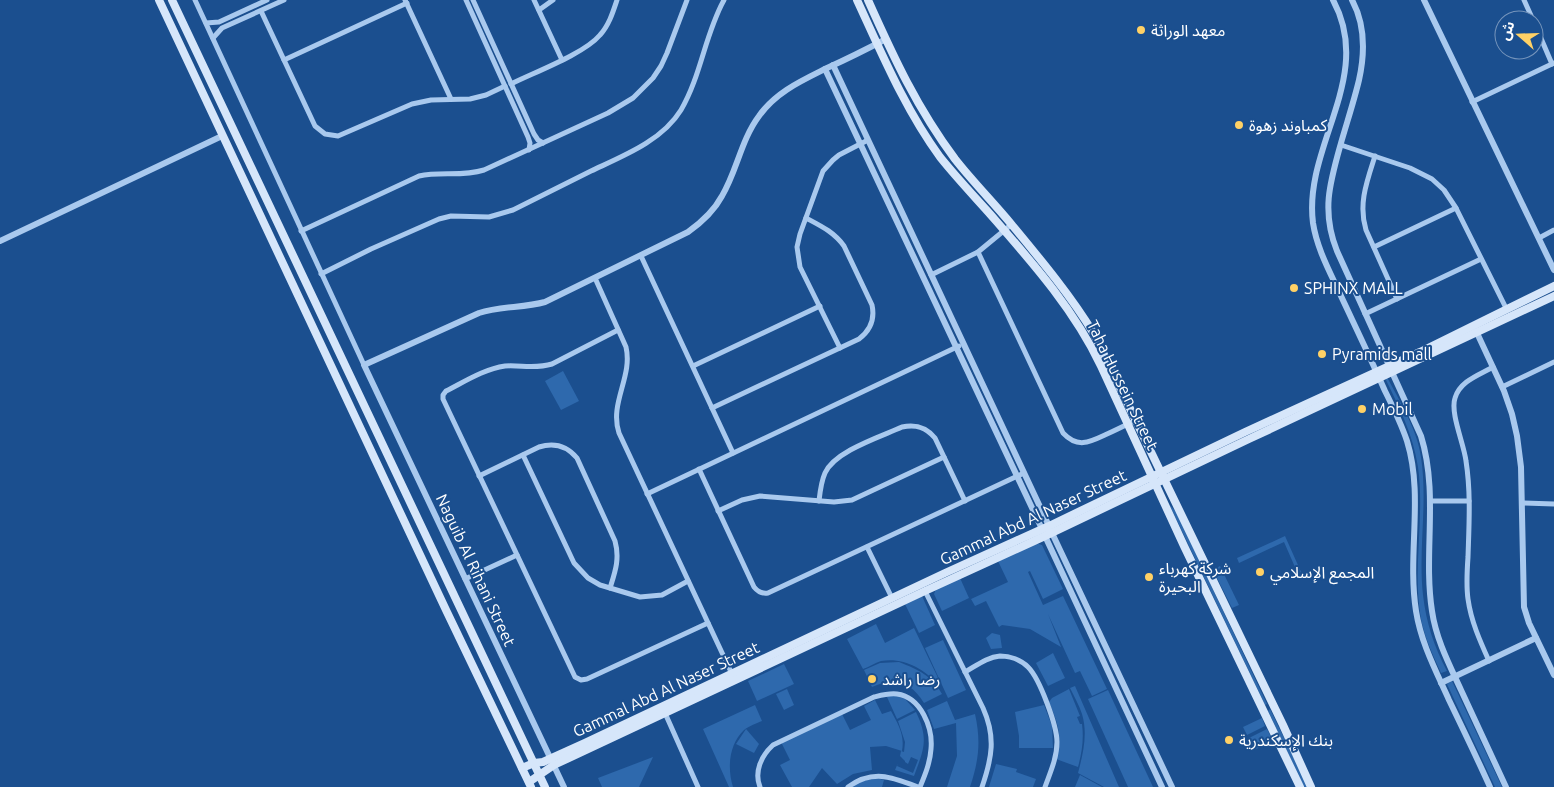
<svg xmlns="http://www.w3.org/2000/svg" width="1554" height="787" viewBox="0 0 1554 787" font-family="Ubuntu,'Noto Sans Arabic',sans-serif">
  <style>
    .green { fill: #2e69ad }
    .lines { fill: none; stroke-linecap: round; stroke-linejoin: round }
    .minor { stroke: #a9c9ee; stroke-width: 5 }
    .tertiary { stroke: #a9c9ee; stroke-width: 6 }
    .secondary { stroke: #d6e6fa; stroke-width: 8 }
    .poi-dot { fill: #ffd166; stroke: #1b4f8f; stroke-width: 2 }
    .labels { text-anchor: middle; stroke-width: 4; stroke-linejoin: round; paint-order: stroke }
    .poi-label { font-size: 16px; fill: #fff; stroke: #1b4f8f; text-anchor: start }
    .street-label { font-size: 16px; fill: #fff; stroke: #1b4f8f }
  </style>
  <rect width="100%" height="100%" fill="#1b4f8f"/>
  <g class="green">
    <polygon points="563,371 579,401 561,410 545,381"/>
    <path d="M 1387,377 C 1400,402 1417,429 1421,457 C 1428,503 1418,549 1423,595 C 1426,622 1434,647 1447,671 L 1441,673 C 1433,655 1425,639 1421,619 C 1412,569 1425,517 1418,467 C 1413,434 1399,407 1385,378 Z"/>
    <polygon points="1169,504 1177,513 1267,704 1265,705"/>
    <polygon points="1285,536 1301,572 1298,574 1284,542 1239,563 1237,558"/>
    <polygon points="1036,543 1042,545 1063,589 1043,599 1030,571 1028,572 1043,605 1063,596 1107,689 1092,696 1080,671 1075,673 1048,614 1061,647 1030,629 1002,625 999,627 986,601 975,606 971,599 1008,582 998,561"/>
    <polygon points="1220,566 1239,605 1232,608 1213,570"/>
    <polygon points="960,578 969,598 942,611 934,594 936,589"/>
    <polygon points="922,596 935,625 919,633 905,604"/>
    <path d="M 876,624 L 885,643 L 914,628 L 940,682 L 937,684 C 924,668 902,657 881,661 C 875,663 869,667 863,669 L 847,639 Z"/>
    <polygon points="992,633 1000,635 1002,648 991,649 986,638"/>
    <polygon points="943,640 966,690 948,698 925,648"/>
    <polygon points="1053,653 1065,678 1048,686 1036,663"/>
    <path d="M 899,662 C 919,670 931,675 942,694 L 924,703 C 910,681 895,677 872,687 L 864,670 L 880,663 Z"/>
    <polygon points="784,664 794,684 757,701 748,681"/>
    <polygon points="1452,681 1502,787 1495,787 1447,684"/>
    <path d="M 1075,686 L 1119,787 L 1104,787 L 1078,773 C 1083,754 1088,734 1082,714 C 1079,705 1074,696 1070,688 Z"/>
    <polygon points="787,689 794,705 784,710 776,694"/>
    <path d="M 1069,689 L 1080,716 L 1077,717 L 1080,724 L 1082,724 C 1084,739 1082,752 1078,767 L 1056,759 C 1063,736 1058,724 1049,702 L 1052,698 Z"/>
    <polygon points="1108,690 1153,787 1128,787 1088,699"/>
    <polygon points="894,694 905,699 915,710 897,719 887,697"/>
    <path d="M 875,700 L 882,714 L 891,711 C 898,724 905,735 902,751 L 886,746 L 870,747 L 872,770 L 853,774 L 837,784 L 822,768 L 809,787 L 792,787 L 780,765 L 790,760 L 781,742 L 842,714 L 850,730 L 871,720 L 864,706 Z"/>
    <path d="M 947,701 L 955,720 L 975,714 C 981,741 979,760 970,787 L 947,787 L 957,756 L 956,723 L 934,729 L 927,710 Z"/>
    <path d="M 755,705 L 762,721 C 757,723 749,726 744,730 C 729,744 727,768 733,787 L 729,787 L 703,729 Z"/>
    <polygon points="1044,705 1052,726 1053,748 1019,748 1019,736 1015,712"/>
    <polygon points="1270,709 1308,787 1304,787 1268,711"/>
    <path d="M 916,712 C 929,739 924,749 914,776 L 895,770 L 898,763 L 897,766 L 913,773 L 918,760 L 911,757 L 908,764 L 905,762 L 905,761 L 900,756 L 901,751 L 904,752 L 905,742 L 898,721 Z"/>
    <polygon points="1262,718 1265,726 1247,735 1243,727"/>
    <polygon points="746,729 759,744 754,753 736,744"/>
    <polygon points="1267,729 1273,741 1254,750 1249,738"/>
    <polygon points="653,757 639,787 602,787 598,778"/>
    <polygon points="996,764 1017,769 1016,772 1036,779 1033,787 989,787"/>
    <polygon points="1080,775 1102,787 1075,787"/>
    <polygon points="877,778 884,780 882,787 851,787 858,782"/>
  </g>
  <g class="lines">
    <g class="minor">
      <polyline points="195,0 364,365"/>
      <polyline points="405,0 451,99"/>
      <polyline points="466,0 528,137 530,143 529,150"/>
      <polyline points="473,0 534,134 538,140 543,143"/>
      <polyline points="534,0 562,60"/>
      <polyline points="1524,0 1533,20"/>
      <polyline points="539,10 553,0"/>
      <polyline points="261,11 315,126 325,134 338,136 412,104 431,100 470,99 486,95 505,86"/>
      <polyline points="1534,22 1552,64"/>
      <polyline points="206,23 219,22 267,0"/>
      <polyline points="213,38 222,28 284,0"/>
      <polyline points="284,60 407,3"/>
      <path d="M 511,84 C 535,72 584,54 600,35 C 609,25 613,12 617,0"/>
      <polyline points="1472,102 1554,63"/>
      <polyline points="1341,145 1410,168 1432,179 1444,190 1456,208 1507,310"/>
      <path d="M 1375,156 C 1367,181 1358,204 1366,230 L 1397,299"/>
      <path d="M 301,231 L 419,176 C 440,171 462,177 484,170 L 608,113 L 633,98 L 653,78 L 661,66 L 667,53 L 687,0"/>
      <polyline points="1539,238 1554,230"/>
      <polyline points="1374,247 1456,208"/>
      <path d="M 978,252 L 1063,433 C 1078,449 1090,442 1107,434 C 1116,430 1126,425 1136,420"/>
      <polyline points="641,256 733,453"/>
      <path d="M 321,274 L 371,249 L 439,219 L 451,216 L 489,217 L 513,210 C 539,197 565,184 591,171 C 623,156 662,141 681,110 C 701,76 705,34 724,0"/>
      <polyline points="931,275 978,252 1012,224"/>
      <path d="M 595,278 L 626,347 C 633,377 609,403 619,433 L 732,674"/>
      <polyline points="1365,314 1481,259"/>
      <path d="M 618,330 L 552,364 C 536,369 521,365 505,366 C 484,369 464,382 446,391 L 443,395 L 443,399 L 575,677 L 581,680 L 587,679 L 708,623"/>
      <polyline points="840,348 800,267 797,247 800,234 823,171 833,160 839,155 868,140"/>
      <polyline points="693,366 820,306"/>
      <polyline points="1502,387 1554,362"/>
      <path d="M 712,408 L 859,339 C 871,330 875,319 872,305 L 844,246 C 834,232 821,226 806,218"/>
      <polyline points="523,455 574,563 588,578 600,585 640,597 662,595 688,581"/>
      <path d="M 699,469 L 754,587 C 758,592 762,594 768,593 L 1024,473"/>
      <path d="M 479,476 L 539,447 C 555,442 567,446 577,458 L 615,541 C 620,559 615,572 610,588"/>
      <polyline points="647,494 959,346"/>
      <path d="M 819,501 C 820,492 821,482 825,473 C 835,451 880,437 902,427 C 916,424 926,427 935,438 L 965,501"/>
      <polyline points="1430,501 1469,501"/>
      <polyline points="1522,503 1554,504"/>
      <polyline points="718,511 742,500 760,496 834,502 852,500 944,457"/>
      <polyline points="867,547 892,598"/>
      <polyline points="465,579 517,555"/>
      <path d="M 925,591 L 983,708 C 996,737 992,758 982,787"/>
      <path d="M 1489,661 C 1480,641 1471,621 1468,599 C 1466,585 1467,571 1468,557 C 1469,525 1471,493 1466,461 C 1464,444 1450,413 1455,398 C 1460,381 1479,375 1493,367"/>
      <path d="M 965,672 C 976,666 987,657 1000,656 C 1010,656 1021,660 1028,667 C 1040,679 1057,726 1057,742 C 1057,758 1050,773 1045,787"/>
      <polyline points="665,713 698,787"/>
      <path d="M 760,787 C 754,772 761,756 773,745 L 874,697 C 882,695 889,693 897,694 C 921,697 933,728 931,749 C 930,763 925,775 920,787"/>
      <path d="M 848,787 C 873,769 892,777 918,787"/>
    </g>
    <g class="tertiary">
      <path d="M 1333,0 C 1375,77 1303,146 1313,223 C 1317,249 1330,272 1341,296 C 1356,328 1371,359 1385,391 C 1393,407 1401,423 1407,441 C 1424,496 1407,554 1416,611 C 1421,643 1436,671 1449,700 C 1463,729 1477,758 1490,787"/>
      <path d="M 1352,0 C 1365,24 1365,53 1359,80 C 1354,101 1347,122 1341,143 C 1330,182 1321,211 1337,251 L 1421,436 C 1439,494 1423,553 1432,611 C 1436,639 1449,664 1461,690 C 1476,722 1491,755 1506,787"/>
      <polyline points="1424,0 1554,270"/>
      <polyline points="833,65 1049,526"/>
      <polyline points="825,69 1042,529"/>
      <polyline points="0,241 222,136"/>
      <polyline points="1477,333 1504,391 1512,414 1517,436 1521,467 1524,607 1529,623 1554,675"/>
      <polyline points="1052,533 1172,787"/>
      <polyline points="1045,536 1162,787"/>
      <polyline points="1441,683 1536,638"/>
      <path d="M 564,787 L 364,365 L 479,313 C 500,306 523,308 545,302 L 688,232 C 702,222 714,211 722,196 C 737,171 741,140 759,116 C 776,92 801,81 827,68 C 847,59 867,49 886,39"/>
    </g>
    <g class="secondary">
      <polyline points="159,0 446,610 531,787"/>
      <polyline points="172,0 545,787"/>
      <path d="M 857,0 C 882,54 905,109 940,157 C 956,177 973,195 990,214 C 1031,261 1074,309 1101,366 L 1184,546 L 1300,787"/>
      <path d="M 868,0 C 894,58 917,108 955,159 C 973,182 994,203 1012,225 C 1041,260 1071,296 1094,334 L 1283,725 L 1311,787"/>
      <polyline points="522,768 534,763 543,762 585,743 945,573 1049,526 1245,432 1420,352 1554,286"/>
      <polyline points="529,782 554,765 925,591 1045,536 1249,439 1554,296"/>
    </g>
  </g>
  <g class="poi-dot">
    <circle cx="1141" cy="30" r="5"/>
    <circle cx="1239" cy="125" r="5"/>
    <circle cx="1294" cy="288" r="5"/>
    <circle cx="1322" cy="354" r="5"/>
    <circle cx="1362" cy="409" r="5"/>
    <circle cx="1260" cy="572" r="5"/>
    <circle cx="1149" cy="577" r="5"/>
    <circle cx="872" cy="679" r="5"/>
    <circle cx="1229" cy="740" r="5"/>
  </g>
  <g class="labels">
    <g class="poi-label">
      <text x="1151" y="36">معهد الوراثة</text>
      <text x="1249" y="131">كمباوند زهوة</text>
      <text x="1304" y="294">SPHINX MALL</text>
      <text x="1332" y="360">Pyramids mall</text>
      <text x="1372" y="415">Mobil</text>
      <text x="1159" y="574">شركة كهرباء<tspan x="1159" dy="18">البحيرة</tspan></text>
      <text x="1270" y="578">المجمع الإسلامي</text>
      <text x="882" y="685">رضا راشد</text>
      <text x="1239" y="746">بنك الإسكندرية</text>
    </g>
    <g class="street-label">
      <text transform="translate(1123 385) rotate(64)" y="6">Taha Hussein Street</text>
      <text transform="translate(1033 517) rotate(-25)" y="6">Gammal Abd Al Naser Street</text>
      <text transform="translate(476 570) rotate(65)" y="6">Naguib Al Rihani Street</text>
      <text transform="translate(666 689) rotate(-25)" y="6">Gammal Abd Al Naser Street</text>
    </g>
  </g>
  <g transform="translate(1519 35) rotate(290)"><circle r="24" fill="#1b4f8f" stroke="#7695bc"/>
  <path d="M0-4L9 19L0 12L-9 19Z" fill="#ffd166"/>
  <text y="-8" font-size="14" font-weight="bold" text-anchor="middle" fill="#ffffff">ش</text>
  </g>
</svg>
